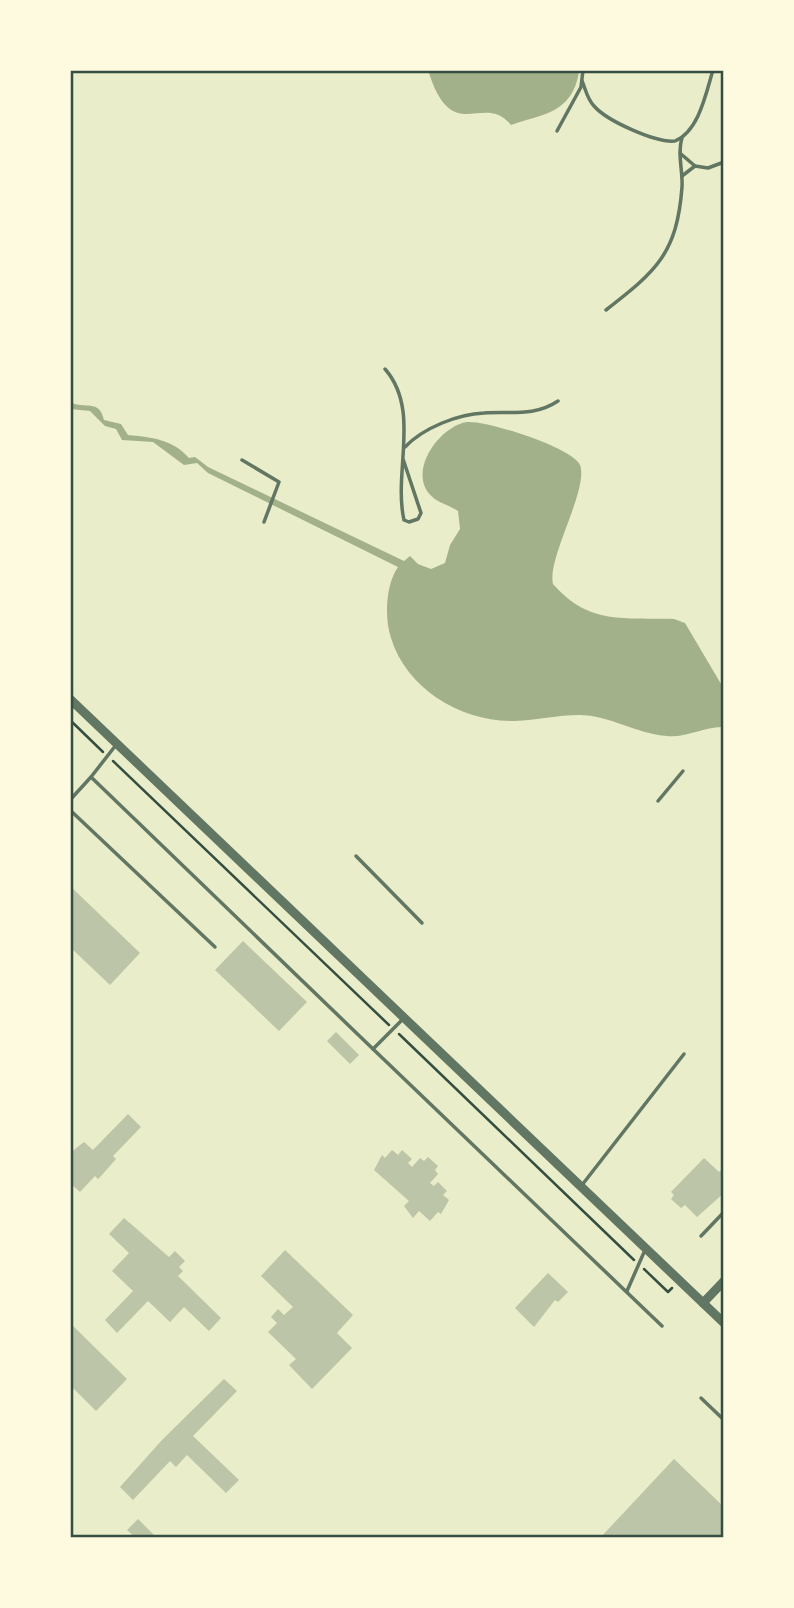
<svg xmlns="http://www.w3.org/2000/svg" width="794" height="1608" viewBox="0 0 794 1608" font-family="Raleway,sans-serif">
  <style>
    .water { fill: #a3b18a }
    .building { fill: #bcc5a7 }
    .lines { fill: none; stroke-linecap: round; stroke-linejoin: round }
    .path { stroke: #344e41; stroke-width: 2.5 }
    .service { stroke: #617663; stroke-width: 3.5 }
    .tertiary { stroke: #617663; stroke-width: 9 }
    .neatline { fill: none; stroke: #344e41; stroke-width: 2.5 }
  </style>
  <rect width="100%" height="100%" fill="#e9edc9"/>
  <g class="water">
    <path d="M 428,70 L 579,70 L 579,72 C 572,114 542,114 511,125 C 483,91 452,148 428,70 Z"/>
    <path d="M 70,402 C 85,410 99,398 104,420 L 121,424 L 128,435 C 150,437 173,439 189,458 L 195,457 L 208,467 L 404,561 L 410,556 L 418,564 L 431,569 L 445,563 L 450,545 L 460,529 L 458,511 C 448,504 435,503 427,491 C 411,466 441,426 467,422 C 486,420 573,448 580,465 C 589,489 547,558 553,584 C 590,626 624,617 674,619 L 685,623 L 724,689 L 724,727 C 705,726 687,738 667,736 C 637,734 609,715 579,715 C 558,715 536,720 515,721 C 462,722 407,690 391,638 C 384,617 386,584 398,567 L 208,473 L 197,463 L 184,465 L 153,442 L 122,440 L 116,429 L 105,426 L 90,411 L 70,409 Z"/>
  </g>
  <g class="building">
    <polygon points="70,886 140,953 110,985 70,947"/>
    <polygon points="243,941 307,1002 279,1031 215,970"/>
    <polygon points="336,1032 359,1055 350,1064 327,1041"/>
    <polygon points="128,1114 141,1127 113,1156 116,1159 101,1176 98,1179 95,1176 80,1192 70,1183 70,1153 84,1142 93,1150"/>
    <polygon points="392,1150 398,1155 402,1150 412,1159 408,1163 412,1167 420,1158 424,1161 428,1157 438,1166 435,1170 438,1174 430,1183 434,1186 438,1182 447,1191 443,1195 449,1200 441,1214 438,1212 430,1221 419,1211 413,1218 404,1206 409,1201 374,1170 382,1155 385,1158"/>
    <polygon points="704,1158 719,1172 724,1167 724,1193 697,1217 685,1205 681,1208 671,1199 674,1195 671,1192"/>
    <polygon points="124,1218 169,1257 175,1251 185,1261 179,1267 183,1271 178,1276 221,1318 209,1331 184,1307 170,1322 148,1301 117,1333 105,1320 133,1291 112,1271 129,1253 109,1234"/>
    <polygon points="285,1250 353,1315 337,1333 352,1348 312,1389 289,1365 296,1359 268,1332 277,1323 271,1317 278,1309 284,1315 293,1307 261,1276"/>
    <polygon points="548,1273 568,1292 558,1302 555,1300 534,1327 515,1308"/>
    <polygon points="70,1323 127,1379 96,1411 70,1385"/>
    <polygon points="224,1379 237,1391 193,1436 239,1480 226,1493 187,1455 176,1467 170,1461 133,1500 120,1487 162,1440"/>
    <polygon points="674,1459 724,1507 724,1538 600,1538"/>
    <polygon points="138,1519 154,1535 151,1538 136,1538 127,1530"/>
  </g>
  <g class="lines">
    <g class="path">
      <polyline points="70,720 103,752"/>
      <polyline points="113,761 389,1025"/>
      <polyline points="399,1034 634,1260"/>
      <polyline points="644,1269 668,1292 672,1288"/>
    </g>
    <g class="service">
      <path d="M 582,81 C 586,90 587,99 594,106 C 607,121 656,143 675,141 C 699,131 706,93 713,70"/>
      <polyline points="557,131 581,87 583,70"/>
      <polyline points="681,154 695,166"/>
      <polyline points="682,176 695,166 708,168 724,162"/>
      <path d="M 606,310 C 656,271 677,254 682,187 C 683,171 677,153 682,138"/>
      <path d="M 385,369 C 421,410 393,472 404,520 L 409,522 L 418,519 L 421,513 L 403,459"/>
      <path d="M 405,447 C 423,428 458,414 484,413 C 511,411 534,417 558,401"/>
      <polyline points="242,460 279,482 264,522"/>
      <polyline points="116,745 91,777 373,1049 403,1019"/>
      <polyline points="70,800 91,777"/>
      <polyline points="658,801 683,771"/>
      <polyline points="70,810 215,947"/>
      <polyline points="356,856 422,923"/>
      <polyline points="373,1049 662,1326"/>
      <polyline points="582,1185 684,1054"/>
      <polyline points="701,1236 724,1212"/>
      <polyline points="627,1291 645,1250"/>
      <polyline points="701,1398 724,1420"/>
    </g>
    <g class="tertiary">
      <polyline points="70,699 724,1323"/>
      <polyline points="703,1303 724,1281"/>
    </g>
  </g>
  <rect width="794" height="1608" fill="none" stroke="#fefae0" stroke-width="144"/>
  <rect x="72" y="72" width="650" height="1464" class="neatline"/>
</svg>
